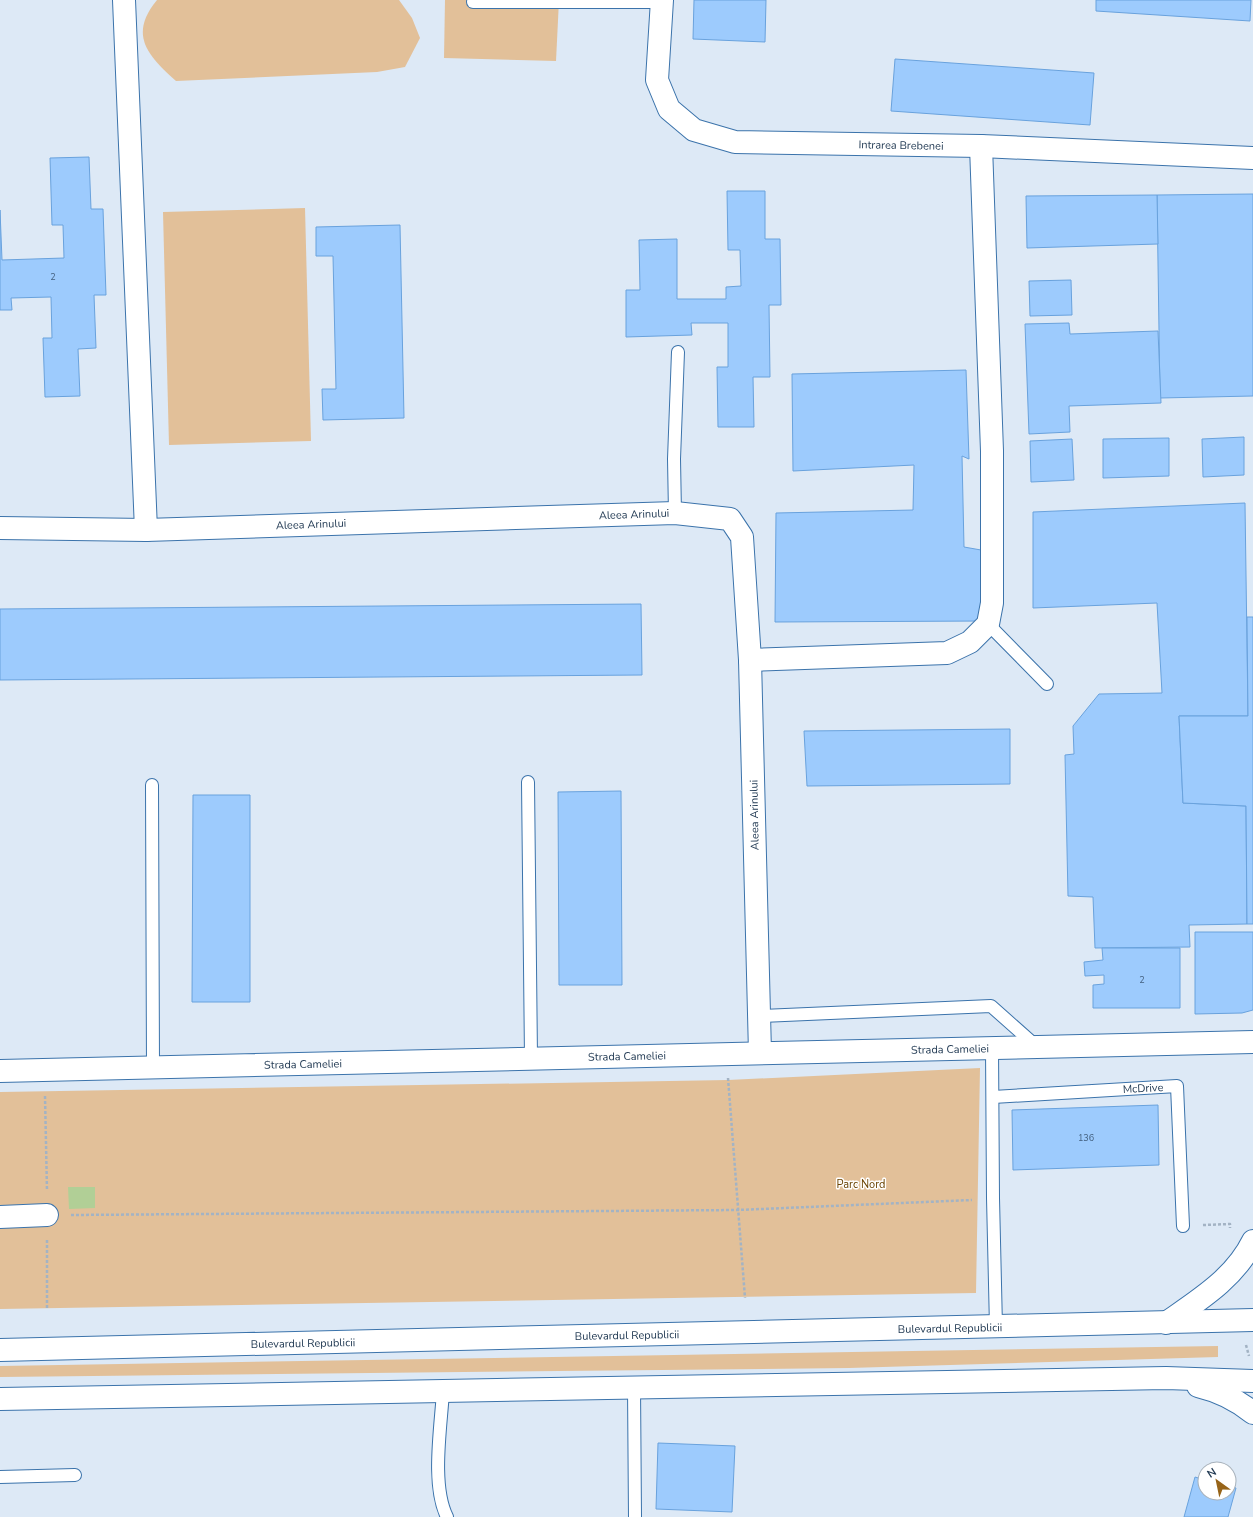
<svg xmlns="http://www.w3.org/2000/svg" width="1253" height="1517" viewBox="0 0 1253 1517" font-family="'Nunito Sans',sans-serif">
  <style>
    .green { fill: #e2c099 }
    .water { fill: #b1cf96 }
    .building { fill: #9dcbfd; stroke: #69a2dd }
    .lines { fill: none; stroke-linecap: round; stroke-linejoin: round }
    .lane-casing { stroke: #3b73ab; stroke-width: 14 }
    .street-casing { stroke: #3b73ab; stroke-width: 24 }
    .primary-casing { stroke: #3b73ab; stroke-width: 24 }
    .path { stroke: #a3b3c4; stroke-width: 2.5; stroke-dasharray: 3 2; stroke-linecap: butt }
    .lane { stroke: #fff; stroke-width: 12 }
    .street { stroke: #fff; stroke-width: 22 }
    .primary { stroke: #fff; stroke-width: 22 }
    .labels { text-anchor: middle; stroke-width: 3; stroke-linejoin: round; paint-order: stroke }
    .number-label { font-size: 9px; fill: #425f7e }
    .street-label { font-size: 11px; fill: #233b54; stroke: #fff }
    .park-label { font-size: 11px; fill: #6a4200; stroke: #fff }
  </style>
  <rect width="100%" height="100%" fill="#dde9f6"/>
  <g class="green">
    <path d="M 157,0 L 399,0 L 412,18 L 420,38 L 405,67 L 377,72 L 176,81 C 148,56 128,35 157,0 Z"/>
    <polygon points="445,0 559,0 556,61 444,58"/>
    <polygon points="305,208 311,441 169,445 163,212"/>
    <polygon points="980,1068 976,1293 0,1309 0,1092 728,1080"/>
    <polygon points="1218,1346 1218,1357 849,1368 0,1377 0,1366"/>
  </g>
  <polygon class="water" points="68,1187 95,1187 95,1208 69,1209"/>
  <g class="building">
    <polygon points="694,0 766,0 765,42 693,39"/>
    <polygon points="1096,0 1251,0 1250,21 1096,11"/>
    <polygon points="895,59 1094,73 1090,125 891,111"/>
    <polygon points="89,157 91,209 103,209 106,295 94,295 96,348 78,349 80,396 45,397 43,338 52,338 51,297 11,298 12,310 0,310 0,210 2,260 64,258 63,225 52,225 50,158"/>
    <polygon points="727,191 765,191 765,239 780,239 781,305 769,305 770,377 753,377 754,427 718,427 717,367 728,367 728,323 691,323 692,335 626,337 626,290 640,290 639,240 677,239 677,299 726,299 726,287 741,286 740,250 728,250"/>
    <polygon points="1253,194 1253,396 1160,398 1157,195"/>
    <polygon points="1157,195 1158,244 1027,248 1026,196"/>
    <polygon points="400,225 404,418 323,420 322,389 336,389 333,256 316,256 316,227"/>
    <polygon points="1071,280 1072,315 1030,316 1029,281"/>
    <polygon points="1069,323 1070,334 1158,331 1161,403 1069,406 1070,432 1029,434 1025,324"/>
    <polygon points="966,370 969,459 962,456 964,547 981,550 985,621 775,622 776,513 913,510 914,465 793,471 792,374"/>
    <polygon points="1244,437 1244,475 1203,477 1202,439"/>
    <polygon points="1169,438 1169,476 1103,478 1103,439"/>
    <polygon points="1072,439 1074,480 1031,482 1030,441"/>
    <polygon points="1245,503 1248,716 1179,716 1183,803 1246,806 1247,924 1189,925 1190,947 1095,948 1093,897 1068,896 1065,755 1074,754 1073,726 1099,694 1162,693 1157,603 1033,608 1033,512"/>
    <polygon points="641,604 642,675 0,680 0,609"/>
    <polygon points="1247,617 1253,617 1253,924 1247,924 1246,806 1183,803 1179,716 1248,716"/>
    <polygon points="1010,729 1010,784 807,786 804,731"/>
    <polygon points="621,791 622,985 559,985 558,792"/>
    <polygon points="193,795 250,795 250,1002 192,1002"/>
    <polygon points="1195,932 1253,932 1253,1010 1242,1013 1195,1014"/>
    <polygon points="1102,948 1180,948 1180,1008 1093,1008 1093,985 1104,984 1104,975 1085,976 1084,962 1103,960"/>
    <polygon points="1158,1105 1159,1165 1013,1170 1012,1110"/>
    <polygon points="658,1443 735,1446 732,1512 656,1509"/>
    <polygon points="1195,1477 1205,1480 1205,1493 1229,1493 1229,1486 1236,1488 1228,1517 1184,1517"/>
  </g>
  <g class="lines">
    <defs>
      <g id="lane">
        <polyline points="473,2 662,2"/>
        <polyline points="675,513 674,459 678,352"/>
        <polyline points="988,624 1047,684"/>
        <polyline points="528,782 531,1058"/>
        <polyline points="152,785 153,1067"/>
        <polyline points="760,1016 991,1006 1036,1046"/>
        <polyline points="992,1048 993,1198 996,1327"/>
        <polyline points="993,1097 1177,1086 1183,1226"/>
        <polyline points="634,1387 635,1517"/>
        <path d="M 443,1391 C 441,1427 431,1485 447,1517"/>
        <polyline points="0,1477 75,1475"/>
      </g>
      <g id="street">
        <polyline points="124,0 146,530"/>
        <polyline points="662,0 657,80 669,109 694,130 735,142 981,146 1253,158"/>
        <polyline points="0,528 146,530 675,513 730,519 742,537 750,660 760,1053"/>
        <polyline points="750,660 947,653 970,642 988,624 992,603 992,451 981,146"/>
        <polyline points="0,1071 1253,1042"/>
        <polyline points="0,1217 47,1215"/>
      </g>
      <g id="primary">
        <path d="M 1166,1323 C 1199,1300 1235,1278 1253,1241"/>
        <polyline points="0,1350 1253,1320"/>
        <path d="M 1198,1386 C 1219,1391 1236,1399 1253,1413"/>
        <polyline points="0,1399 1166,1378 1253,1381"/>
      </g>
    </defs>
    <use href="#lane" class="lane-casing"/>
    <use href="#street" class="street-casing"/>
    <use href="#primary" class="primary-casing"/>
    <g class="path">
      <polyline points="728,1078 745,1298"/>
      <polyline points="45,1096 47,1191"/>
      <polyline points="71,1215 738,1210 972,1200"/>
      <polyline points="1203,1225 1230,1224 1230,1228"/>
      <polyline points="47,1308 47,1240"/>
      <polyline points="1246,1345 1249,1356"/>
    </g>
    <use href="#lane" class="lane"/>
    <use href="#street" class="street"/>
    <use href="#primary" class="primary"/>
  </g>
  <g class="labels">
    <g class="number-label">
      <text x="53" y="280">2</text>
      <text x="1142" y="983">2</text>
      <text x="1086" y="1141">136</text>
    </g>
    <g class="street-label">
      <text transform="translate(901 145) rotate(1)" y="4">Intrarea Brebenei</text>
      <text transform="translate(634 514) rotate(-2)" y="4">Aleea Arinului</text>
      <text transform="translate(311 524) rotate(-2)" y="4">Aleea Arinului</text>
      <text transform="translate(754 815) rotate(-91)" y="4">Aleea Arinului</text>
      <text transform="translate(950 1049) rotate(-1)" y="4">Strada Cameliei</text>
      <text transform="translate(627 1056) rotate(-1)" y="4">Strada Cameliei</text>
      <text transform="translate(303 1064) rotate(-1)" y="4">Strada Cameliei</text>
      <text transform="translate(1143 1088) rotate(-3)" y="4">McDrive</text>
      <text transform="translate(950 1328) rotate(-1)" y="4">Bulevardul Republicii</text>
      <text transform="translate(627 1335) rotate(-1)" y="4">Bulevardul Republicii</text>
      <text transform="translate(303 1343) rotate(-1)" y="4">Bulevardul Republicii</text>
    </g>
    <g class="park-label">
      <text x="861" y="1188">Parc Nord</text>
    </g>
  </g>
  <g transform="translate(1217 1481) rotate(327)"><circle r="19" fill="#ffffff" stroke="#a7b1bb"/>
  <path d="M0-3L7 15L0 10L-7 15Z" fill="#976419"/>
  <text y="-6" font-size="11" font-weight="bold" text-anchor="middle" fill="#233b54">N</text>
  </g>
</svg>
